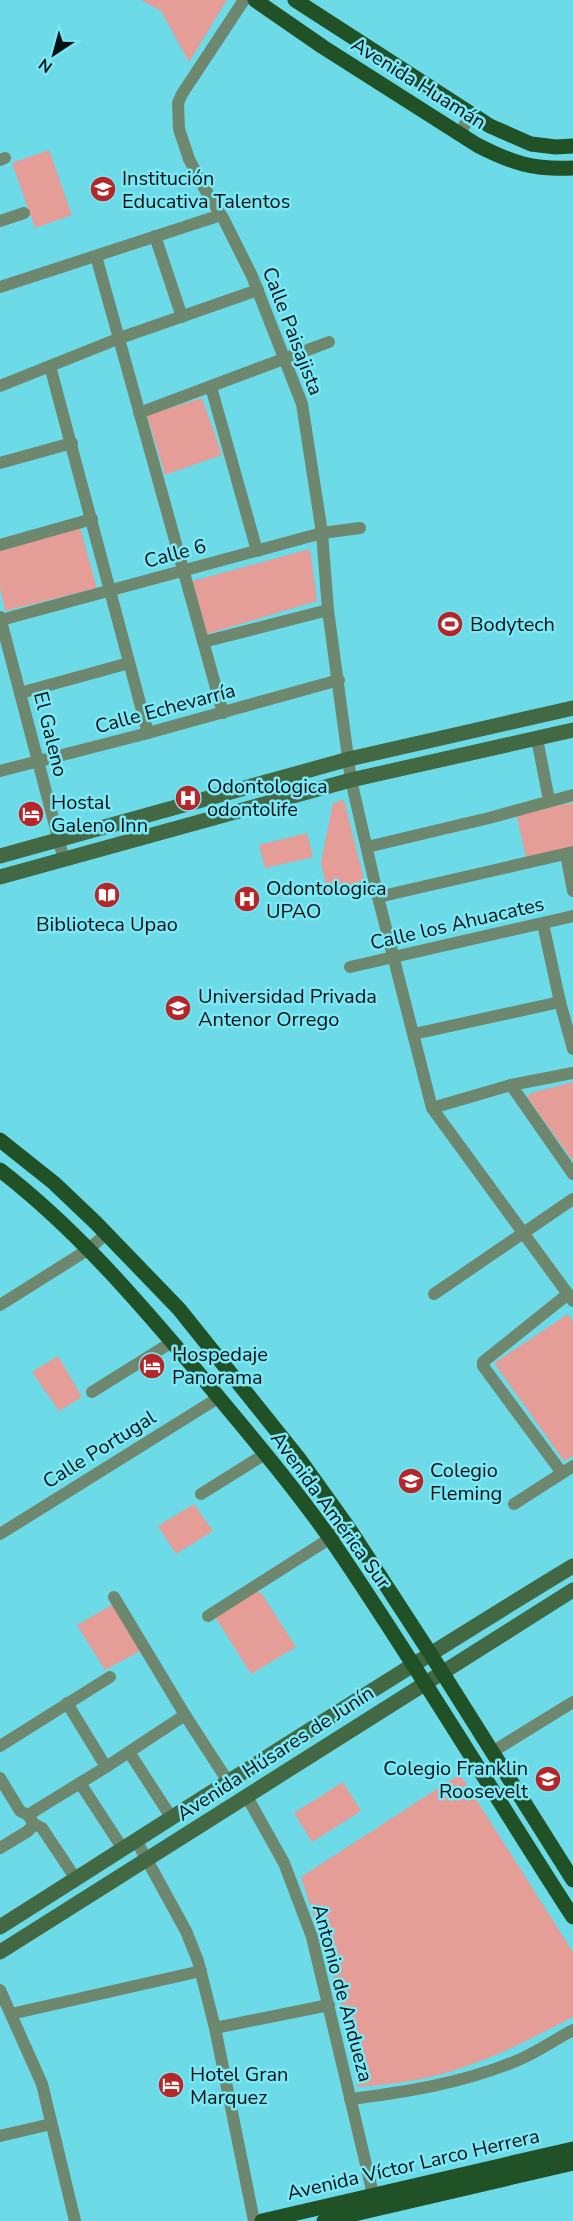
<svg xmlns="http://www.w3.org/2000/svg" width="573" height="2221" viewBox="0 0 573 2221" font-family="'Nunito Sans',sans-serif">
  <style>
    .green { fill: #e49e97 }
    .lines { fill: none; stroke-linecap: round; stroke-linejoin: round }
    .street { stroke: #6e876f; stroke-width: 12 }
    .secondary { stroke: #426844; stroke-width: 15 }
    .primary { stroke: #215126; stroke-width: 15 }
    .labels { text-anchor: middle; stroke-width: 5; stroke-linejoin: round; paint-order: stroke }
    .street-label { font-size: 20px; fill: #001013; stroke: #7ae8f5 }
    .poi-label { font-size: 20px; fill: #001013; stroke: #7ae8f5; text-anchor: start }
  </style>
  <rect width="100%" height="100%" fill="#6cdae7"/>
  <g class="green">
    <polygon points="141,0 227,0 189,62 161,11"/>
    <polygon points="49,150 72,215 35,228 12,163"/>
    <polygon points="202,398 222,455 165,475 147,415"/>
    <polygon points="79,524 97,588 5,611 0,588 0,551"/>
    <polygon points="310,549 317,601 207,634 192,581"/>
    <polygon points="344,800 366,887 328,895 321,862 333,803"/>
    <polygon points="573,803 573,851 527,861 516,813"/>
    <polygon points="307,833 313,857 265,868 259,845"/>
    <polygon points="573,1082 573,1161 527,1097 531,1093"/>
    <polygon points="568,1314 573,1321 573,1456 564,1461 494,1363"/>
    <polygon points="58,1356 82,1397 59,1411 32,1372"/>
    <polygon points="194,1504 213,1531 176,1554 158,1526"/>
    <polygon points="255,1591 262,1594 296,1647 251,1674 214,1615"/>
    <polygon points="115,1603 142,1650 105,1670 77,1625"/>
    <path d="M 460,1774 L 573,1952 L 573,2017 C 521,2044 468,2072 409,2081 C 393,2084 375,2085 358,2087 L 339,1994 L 301,1877 Z"/>
    <polygon points="343,1782 361,1811 312,1842 294,1813"/>
  </g>
  <g class="lines">
    <g class="street">
      <polyline points="244,0 182,94 178,103 179,129 189,159 203,186 224,220 252,276 302,404 322,533 328,610 351,780 378,897 432,1108 573,1301"/>
      <polyline points="460,133 471,114"/>
      <polyline points="0,160 5,158"/>
      <polyline points="0,221 24,213"/>
      <polyline points="155,236 182,317"/>
      <polyline points="96,256 223,713"/>
      <polyline points="0,287 221,215"/>
      <polyline points="50,366 148,733"/>
      <polyline points="0,386 120,338 258,290"/>
      <polyline points="211,387 257,551"/>
      <polyline points="139,413 329,342"/>
      <polyline points="0,463 72,443"/>
      <polyline points="0,545 92,519"/>
      <polyline points="0,617 64,860"/>
      <polyline points="1,620 322,533 360,528"/>
      <polyline points="203,642 328,610"/>
      <polyline points="20,693 129,663"/>
      <polyline points="537,739 549,800"/>
      <polyline points="0,771 148,733 339,680"/>
      <polyline points="367,847 489,818 573,795"/>
      <polyline points="566,854 573,891"/>
      <polyline points="378,897 573,852"/>
      <polyline points="543,924 560,1002 573,1049"/>
      <polyline points="350,967 573,916"/>
      <polyline points="414,1034 560,1002"/>
      <polyline points="511,1085 573,1174"/>
      <polyline points="432,1108 511,1085 573,1073"/>
      <polyline points="434,1294 573,1199"/>
      <polyline points="0,1305 89,1249 107,1233"/>
      <polyline points="92,1392 172,1342"/>
      <polyline points="562,1473 483,1366 483,1362 568,1294"/>
      <polyline points="201,1494 265,1454"/>
      <polyline points="514,1504 573,1466"/>
      <polyline points="0,1534 218,1398"/>
      <polyline points="114,1597 185,1715 229,1783"/>
      <polyline points="208,1616 348,1527"/>
      <polyline points="67,1703 106,1767"/>
      <polyline points="0,1746 110,1677"/>
      <polyline points="129,1752 171,1817"/>
      <polyline points="492,1752 573,1702"/>
      <polyline points="0,1778 20,1811 28,1815 34,1824 42,1828 76,1879"/>
      <polyline points="80,1783 123,1849"/>
      <polyline points="246,1795 284,1863 312,1937 373,2194"/>
      <polyline points="28,1815 106,1767 185,1715"/>
      <polyline points="136,1840 186,1931 198,1961 215,2028 254,2221"/>
      <polyline points="0,1848 28,1831 34,1824"/>
      <polyline points="0,1990 42,2084 75,2221"/>
      <polyline points="11,2014 201,1971"/>
      <polyline points="215,2028 329,2005"/>
      <path d="M 350,2099 C 407,2092 463,2083 516,2061 C 536,2053 554,2040 573,2030"/>
      <polyline points="0,2136 51,2124"/>
    </g>
    <g class="secondary">
      <polyline points="0,856 349,759 573,708"/>
      <polyline points="0,877 351,780 573,730"/>
      <path d="M 0,1927 C 191,1806 380,1683 573,1566"/>
      <polyline points="0,1952 573,1590"/>
    </g>
    <g class="primary">
      <path d="M 255,0 L 323,47 L 477,145 C 512,163 533,170 573,168"/>
      <polyline points="295,0 490,126 531,144 556,147 573,146"/>
      <polyline points="0,1140 54,1183 96,1223 179,1309 300,1460 348,1527 430,1653 573,1880"/>
      <path d="M 0,1170 C 74,1227 136,1299 196,1370 C 242,1426 290,1481 332,1541 C 416,1664 492,1792 573,1917"/>
      <polyline points="262,2221 573,2149"/>
      <polyline points="324,2221 573,2163"/>
    </g>
  </g>
  <defs>
    <symbol id="school-disc" viewBox="-11 -11 22 22"><circle r="9.5" fill="#b62629" stroke="#7ae8f5"/><path d="M0-5L7-2L0 1L-7-2ZM-4 1L0 2.5L4 1V4Q0 6-4 4Z" fill="#fff"/></symbol>
    <symbol id="stadium-disc" viewBox="-11 -11 22 22"><circle r="9.5" fill="#b62629" stroke="#7ae8f5"/><path d="M0-5a6.5 5 0 1 0 0 10a6.5 5 0 1 0 0-10ZM-3.5-1.8h7v3.6h-7Z" fill="#fff"/></symbol>
    <symbol id="hospital-disc" viewBox="-11 -11 22 22"><circle r="9.5" fill="#b62629" stroke="#7ae8f5"/><path d="M-5-5h3v3.5h4V-5h3V5h-3V1.5h-4V5h-3Z" fill="#fff"/></symbol>
    <symbol id="hotel-disc" viewBox="-11 -11 22 22"><circle r="9.5" fill="#b62629" stroke="#7ae8f5"/><path d="M-6-4.5h1.5V1H6V5H4.5V3h-9V5H-6ZM-4 0a1.8 1.8 0 1 1 3.6 0ZM.5 0V-2.5h3Q6-2.5 6 0Z" fill="#fff"/></symbol>
    <symbol id="library-disc" viewBox="-11 -11 22 22"><circle r="9.5" fill="#b62629" stroke="#7ae8f5"/><path d="M-6-4Q-3-5.5-.7-3.5V5Q-3 3-6 4ZM6-4Q3-5.5 .7-3.5V5Q3 3 6 4Z" fill="#fff"/></symbol>
    <symbol id="university-disc" viewBox="-11 -11 22 22"><circle r="9.5" fill="#b62629" stroke="#7ae8f5"/><path d="M0-5L7-2L0 1L-7-2ZM-4 1L0 2.5L4 1V4Q0 6-4 4Z" fill="#fff"/></symbol>
  </defs>
  <g fill-rule="evenodd">
    <use href="#school-disc" x="88" y="174" width="30" height="30"/>
    <use href="#stadium-disc" x="435" y="609" width="30" height="30"/>
    <use href="#hospital-disc" x="173" y="783" width="30" height="30"/>
    <use href="#hotel-disc" x="16" y="799" width="30" height="30"/>
    <use href="#library-disc" x="92" y="880" width="30" height="30"/>
    <use href="#hospital-disc" x="232" y="884" width="30" height="30"/>
    <use href="#university-disc" x="163" y="993" width="30" height="30"/>
    <use href="#hotel-disc" x="137" y="1351" width="30" height="30"/>
    <use href="#school-disc" x="396" y="1466" width="30" height="30"/>
    <use href="#school-disc" x="533" y="1764" width="30" height="30"/>
    <use href="#hotel-disc" x="156" y="2070" width="30" height="30"/>
  </g>
  <g class="labels">
    <g class="street-label">
      <text transform="translate(419 83) rotate(32)" y="7">Avenida Huamán</text>
      <text transform="translate(293 331) rotate(69)" y="7">Calle Paisajista</text>
      <text transform="translate(175 553) rotate(-15)" y="7">Calle 6</text>
      <text transform="translate(165 708) rotate(-15)" y="7">Calle Echevarría</text>
      <text transform="translate(51 734) rotate(76)" y="7">El Galeno</text>
      <text transform="translate(457 923) rotate(-13)" y="7">Calle los Ahuacates</text>
      <text transform="translate(99 1449) rotate(-32)" y="7">Calle Portugal</text>
      <text transform="translate(331 1510) rotate(54)" y="7">Avenida América Sur</text>
      <text transform="translate(275 1753) rotate(-33)" y="7">Avenida Húsares de Junín</text>
      <text transform="translate(343 1993) rotate(75)" y="7">Antonio de Andueza</text>
      <text transform="translate(413 2164) rotate(-13)" y="7">Avenida Víctor Larco Herrera</text>
    </g>
    <g class="poi-label">
      <text x="122" y="185">Institución<tspan x="122" dy="23">Educativa Talentos</tspan></text>
      <text x="470" y="631">Bodytech</text>
      <text x="207" y="793">Odontologica<tspan x="207" dy="23">odontolife</tspan></text>
      <text x="51" y="809">Hostal<tspan x="51" dy="23">Galeno Inn</tspan></text>
      <text x="266" y="895">Odontologica<tspan x="266" dy="23">UPAO</tspan></text>
      <text x="107" y="931" text-anchor="middle">Biblioteca Upao</text>
      <text x="198" y="1003">Universidad Privada<tspan x="198" dy="23">Antenor Orrego</tspan></text>
      <text x="172" y="1361">Hospedaje<tspan x="172" dy="23">Panorama</tspan></text>
      <text x="430" y="1477">Colegio<tspan x="430" dy="23">Fleming</tspan></text>
      <text x="528" y="1775" text-anchor="end">Colegio Franklin<tspan x="528" dy="23">Roosevelt</tspan></text>
      <text x="190" y="2081">Hotel Gran<tspan x="190" dy="23">Marquez</tspan></text>
    </g>
  </g>
  <g transform="translate(54 54) rotate(216)" stroke="#7ae8f5" stroke-width="4.5" paint-order="stroke">
  <path d="M0-4.5L10 22L0 15L-10 22Z" fill="#001013"/>
  <text y="-9" font-size="16" font-weight="bold" text-anchor="middle" fill="#001013">N</text>
  </g>
</svg>
